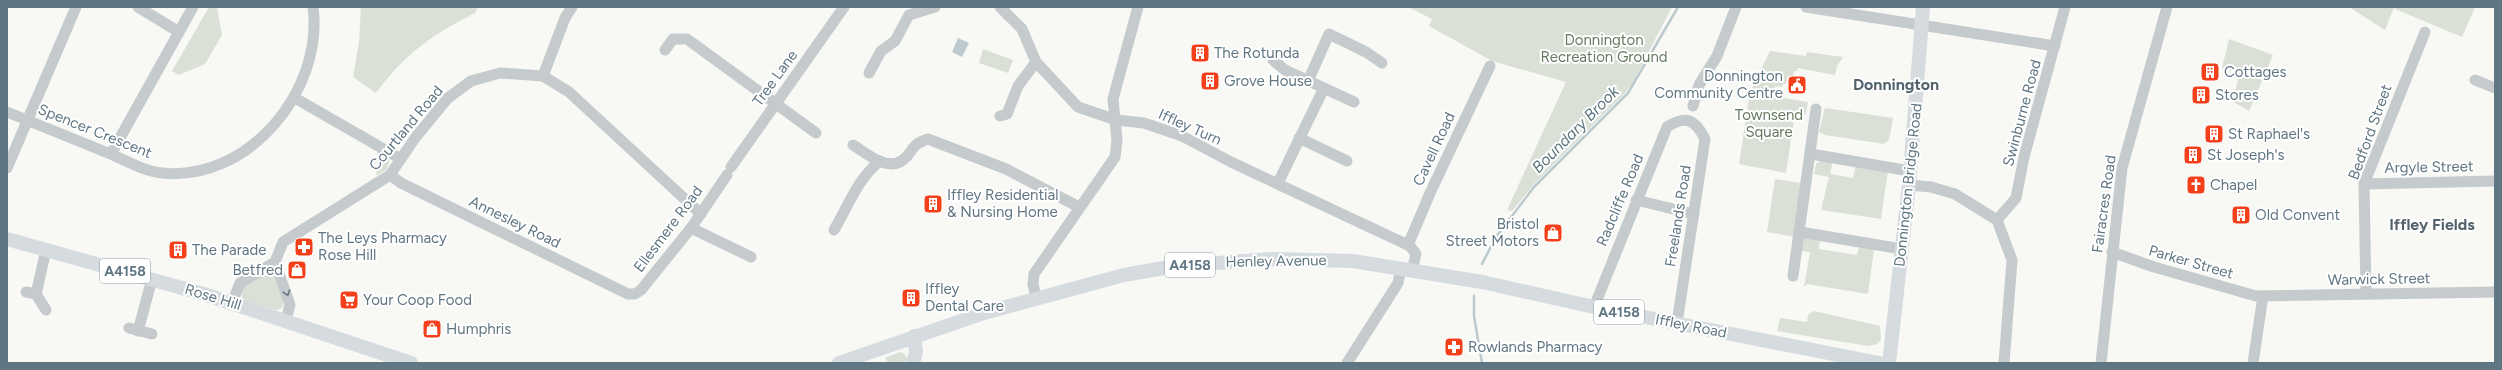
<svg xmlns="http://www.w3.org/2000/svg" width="2502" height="370" viewBox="0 0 2502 370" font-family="Figtree,sans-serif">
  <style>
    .green { fill: #dae0d5 }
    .water { fill: #bccace }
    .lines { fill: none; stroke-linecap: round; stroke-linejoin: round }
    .stream { stroke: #bccace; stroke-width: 2.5 }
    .minor { stroke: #c5cacd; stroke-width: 11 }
    .major { stroke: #d5dbdf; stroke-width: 14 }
    .oneway { stroke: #657a87 }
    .labels { text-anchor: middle; stroke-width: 4; stroke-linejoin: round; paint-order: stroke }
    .shield { fill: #fff; stroke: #909fa8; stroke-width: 1 }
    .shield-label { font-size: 14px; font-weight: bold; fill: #607683 }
    .park-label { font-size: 15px; fill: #667a60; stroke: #fff }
    .poi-label { font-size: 15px; fill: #607683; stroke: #fff; text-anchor: start }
    .street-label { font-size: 15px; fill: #607683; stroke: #fff }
    .neighbourhood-label { font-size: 16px; font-weight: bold; fill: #53636d; stroke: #fff }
    .water-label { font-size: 16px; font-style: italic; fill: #5b767d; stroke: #fff }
  </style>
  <rect width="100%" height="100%" fill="#f8f8f5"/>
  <g class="green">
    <polygon points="209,7 217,8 222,35 205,64 179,75 172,71"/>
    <path d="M 361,7 L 478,7 L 475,13 C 430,36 406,53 376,93 L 353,77 L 359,42 Z"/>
    <polygon points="1408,7 1672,7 1632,84 1624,94 1534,184 1512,211 1507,210 1566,82 1492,61 1429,26 1432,19"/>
    <polygon points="2349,7 2394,7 2385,30"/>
    <polygon points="2396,7 2475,7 2462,37 2395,9"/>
    <polygon points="2229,39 2273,55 2249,111 2232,101 2240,74 2222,68"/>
    <polygon points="983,49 1013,60 1008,73 979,63"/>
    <polygon points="1770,51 1806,56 1807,52 1843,57 1837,66 1835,75 1798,68 1797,71 1794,71 1793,76 1788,76 1786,84 1783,84 1782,87 1775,86 1773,96 1808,102 1806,114 1795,113 1786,173 1739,164 1750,92"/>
    <polygon points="1825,108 1893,118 1889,140 1884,144 1825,135 1819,132"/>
    <polygon points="377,151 390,161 387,169 376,176 378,166"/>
    <polygon points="1822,160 1833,160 1830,174 1853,178 1856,164 1888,171 1881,219 1821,210 1829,177 1814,174 1816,164"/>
    <polygon points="1775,179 1802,183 1795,237 1767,232"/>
    <polygon points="1806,237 1820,240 1819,249 1857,255 1859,247 1874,249 1868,294 1807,284 1804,287 1810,252 1802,251 1802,240"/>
    <polygon points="268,273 272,273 285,297 282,308 276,310 245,301 242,298 243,286"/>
    <polygon points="1814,311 1880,326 1881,340 1877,344 1868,346 1777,331 1780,318 1807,322 1808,315"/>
    <polygon points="900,352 904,353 907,359 904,363 889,363 885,358"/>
  </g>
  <polygon class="water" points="958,38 969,43 962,57 952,52"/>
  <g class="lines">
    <g class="stream">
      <polyline points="1482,264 1496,237 1534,187 1628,93 1678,7"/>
      <polyline points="1474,296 1474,316 1482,363"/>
    </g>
    <g class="minor">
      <polyline points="138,7 179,32"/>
      <polyline points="1000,7 1022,29 1036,62 1078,107 1116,120 1144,123 1182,136 1231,162 1410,246 1416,254 1412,271"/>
      <polyline points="1806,7 2055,46"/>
      <polyline points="665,50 673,39 687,39 816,133"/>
      <polyline points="1273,60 1285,70 1354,102"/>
      <polyline points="869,73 881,51 895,41 909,15 935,7"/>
      <polyline points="543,76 565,18 572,7"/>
      <polyline points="2475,80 2495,88"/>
      <polyline points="1308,81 1329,34 1366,52 1382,63"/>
      <polyline points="295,98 401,159"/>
      <polyline points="1693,106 1699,85 1717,56 1736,7"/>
      <path d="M 7,112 C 41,126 74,139 108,153 C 125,160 143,171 162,173 C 249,182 324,90 313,7"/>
      <polyline points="1000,116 1007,114 1018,86 1036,62"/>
      <polyline points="1299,138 1347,161"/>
      <path d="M 853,145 C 866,153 887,172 903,160 C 915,151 908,146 928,139 L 1006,169 L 1079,207"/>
      <polyline points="111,154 193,7"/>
      <polyline points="1811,154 1910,171"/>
      <polyline points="731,167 844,7"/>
      <polyline points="7,168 76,7"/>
      <polyline points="390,175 401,183 628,294 635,294 641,290 691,228 727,175"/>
      <polyline points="1278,183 1324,88"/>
      <polyline points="2364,184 2495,181"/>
      <polyline points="1909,185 1931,187 1955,194 1997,220 2012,260 2004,363"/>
      <polyline points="1636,200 1694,214"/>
      <polyline points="1997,220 2016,198 2024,157 2065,7"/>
      <polyline points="691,228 751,257"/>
      <path d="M 834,230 C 848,207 857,179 880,161"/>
      <polyline points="1800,232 1902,249"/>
      <polyline points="1408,245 1431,191 1490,66"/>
      <polyline points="2112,252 2154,267 2256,296 2495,292"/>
      <polyline points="275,262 283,242 390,175 415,138 448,98 471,81 500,73 543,76 569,92 701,214"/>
      <polyline points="1793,276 1816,109"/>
      <polyline points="26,292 36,294 46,310"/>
      <polyline points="36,294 46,250"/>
      <polyline points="2366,294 2364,184 2425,32"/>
      <polyline points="1036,298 1033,284 1034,274 1115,157 1117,140 1113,99 1138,7"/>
      <polyline points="232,303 240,283 275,262 290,305 286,320"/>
      <path d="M 1594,307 L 1667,127 C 1686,115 1695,119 1705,139 L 1677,323"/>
      <polyline points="129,328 152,334"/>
      <polyline points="138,331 152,279"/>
      <polyline points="1347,363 1398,283 1401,269"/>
      <polyline points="2101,363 2122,168 2167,7"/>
      <polyline points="2253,363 2263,296"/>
    </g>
    <g class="major">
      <polyline points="7,239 207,295 411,363"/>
      <polyline points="839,363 984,313 1124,275 1175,266 1273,259 1353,261 1482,282 1594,307 1879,363"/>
      <polyline points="913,363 916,352 914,336"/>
      <polyline points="1889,363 1909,185 1923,7"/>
    </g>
  </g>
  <defs><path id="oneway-chevron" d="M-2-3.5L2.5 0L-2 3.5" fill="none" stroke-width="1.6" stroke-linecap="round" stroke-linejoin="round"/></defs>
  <use class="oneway" href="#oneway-chevron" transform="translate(287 293) rotate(72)"/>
  <defs>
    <symbol id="building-square" viewBox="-11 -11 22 22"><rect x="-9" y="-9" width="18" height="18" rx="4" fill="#f33f1a" stroke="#fff"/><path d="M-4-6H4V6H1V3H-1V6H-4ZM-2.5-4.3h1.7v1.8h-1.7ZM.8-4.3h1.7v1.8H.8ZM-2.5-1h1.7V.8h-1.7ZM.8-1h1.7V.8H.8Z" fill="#fff"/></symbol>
    <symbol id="civic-square" viewBox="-11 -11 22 22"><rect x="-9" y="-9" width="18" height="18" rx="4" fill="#f33f1a" stroke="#fff"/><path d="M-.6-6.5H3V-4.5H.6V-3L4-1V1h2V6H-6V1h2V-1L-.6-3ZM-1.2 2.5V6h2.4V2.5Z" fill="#fff"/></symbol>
    <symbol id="church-square" viewBox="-11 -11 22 22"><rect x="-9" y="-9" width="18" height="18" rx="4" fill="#f33f1a" stroke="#fff"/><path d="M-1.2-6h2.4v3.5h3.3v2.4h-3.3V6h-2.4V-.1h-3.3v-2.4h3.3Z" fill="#fff"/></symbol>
    <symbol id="shop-square" viewBox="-11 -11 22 22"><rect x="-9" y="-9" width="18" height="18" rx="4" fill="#f33f1a" stroke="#fff"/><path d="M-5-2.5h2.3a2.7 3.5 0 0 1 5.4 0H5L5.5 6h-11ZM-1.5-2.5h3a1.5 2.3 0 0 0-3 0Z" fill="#fff"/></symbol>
    <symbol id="pharmacy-square" viewBox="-11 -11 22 22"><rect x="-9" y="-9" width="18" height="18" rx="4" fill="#f33f1a" stroke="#fff"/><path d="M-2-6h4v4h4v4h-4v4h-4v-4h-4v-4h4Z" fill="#fff"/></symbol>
    <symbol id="supermarket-square" viewBox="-11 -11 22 22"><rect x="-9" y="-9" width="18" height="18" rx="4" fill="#f33f1a" stroke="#fff"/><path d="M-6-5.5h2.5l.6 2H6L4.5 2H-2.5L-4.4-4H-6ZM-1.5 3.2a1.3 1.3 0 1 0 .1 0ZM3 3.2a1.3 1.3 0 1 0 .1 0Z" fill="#fff"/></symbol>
  </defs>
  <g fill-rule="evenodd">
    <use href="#building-square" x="1189" y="42" width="22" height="22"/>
    <use href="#building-square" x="2199" y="61" width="22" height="22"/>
    <use href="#building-square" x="1199" y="70" width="22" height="22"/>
    <use href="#civic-square" x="1786" y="74" width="22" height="22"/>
    <use href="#building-square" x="2190" y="84" width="22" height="22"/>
    <use href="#building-square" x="2203" y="123" width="22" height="22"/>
    <use href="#building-square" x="2182" y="144" width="22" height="22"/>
    <use href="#church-square" x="2185" y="174" width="22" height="22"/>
    <use href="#building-square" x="922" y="193" width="22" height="22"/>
    <use href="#building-square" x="2230" y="204" width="22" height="22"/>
    <use href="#shop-square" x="1542" y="222" width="22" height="22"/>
    <use href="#pharmacy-square" x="293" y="236" width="22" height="22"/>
    <use href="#building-square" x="167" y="239" width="22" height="22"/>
    <use href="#shop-square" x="286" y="259" width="22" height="22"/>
    <use href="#building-square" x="900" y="287" width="22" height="22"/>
    <use href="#supermarket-square" x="338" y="289" width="22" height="22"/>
    <use href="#shop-square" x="421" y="318" width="22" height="22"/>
    <use href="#pharmacy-square" x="1443" y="336" width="22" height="22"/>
  </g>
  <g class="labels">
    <g class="shield">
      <rect x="1165" y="253" width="50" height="24" rx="3"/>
      <rect x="100" y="259" width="50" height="24" rx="3"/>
      <rect x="1594" y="300" width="50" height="24" rx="3"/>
    </g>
    <g class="shield-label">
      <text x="1190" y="270">A4158</text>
      <text x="125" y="276">A4158</text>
      <text x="1619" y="317">A4158</text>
    </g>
    <g class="park-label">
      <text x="1604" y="45">Donnington<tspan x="1604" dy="17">Recreation Ground</tspan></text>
      <text x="1769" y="120">Townsend<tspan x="1769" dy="17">Square</tspan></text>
    </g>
    <g class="poi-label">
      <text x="1214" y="58">The Rotunda</text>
      <text x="2224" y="77">Cottages</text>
      <text x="1783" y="81" text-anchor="end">Donnington<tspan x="1783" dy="17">Community Centre</tspan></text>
      <text x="1224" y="86">Grove House</text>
      <text x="2215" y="100">Stores</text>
      <text x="2228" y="139">St Raphael's</text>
      <text x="2207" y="160">St Joseph's</text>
      <text x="2210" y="190">Chapel</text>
      <text x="947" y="200">Iffley Residential<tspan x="947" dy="17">&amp; Nursing Home</tspan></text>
      <text x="2255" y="220">Old Convent</text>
      <text x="1539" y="229" text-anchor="end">Bristol<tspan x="1539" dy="17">Street Motors</tspan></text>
      <text x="318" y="243">The Leys Pharmacy<tspan x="318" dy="17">Rose Hill</tspan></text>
      <text x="192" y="255">The Parade</text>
      <text x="283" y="275" text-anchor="end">Betfred</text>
      <text x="925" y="294">Iffley<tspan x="925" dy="17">Dental Care</tspan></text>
      <text x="363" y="305">Your Coop Food</text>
      <text x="446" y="334">Humphris</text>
      <text x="1468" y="352">Rowlands Pharmacy</text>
    </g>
    <g class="street-label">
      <text transform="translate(775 78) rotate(-54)" y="5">Tree Lane</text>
      <text transform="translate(2022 113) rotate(-75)" y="5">Swinburne Road</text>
      <text transform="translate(1190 127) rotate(24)" y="5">Iffley Turn</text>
      <text transform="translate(406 128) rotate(-50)" y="5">Courtland Road</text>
      <text transform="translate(95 131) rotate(22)" y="5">Spencer Crescent</text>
      <text transform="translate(2370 132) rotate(-70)" y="5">Bedford Street</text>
      <text transform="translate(1434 149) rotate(-65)" y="5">Cavell Road</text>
      <text transform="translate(2429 167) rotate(-1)" y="5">Argyle Street</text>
      <text transform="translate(1908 185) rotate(-84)" y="5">Donnington Bridge Road</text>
      <text transform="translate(1620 200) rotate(-67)" y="5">Radcliffe Road</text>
      <text transform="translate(2104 204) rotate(-82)" y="5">Fairacres Road</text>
      <text transform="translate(1678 216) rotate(-81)" y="5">Freelands Road</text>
      <text transform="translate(515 222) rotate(26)" y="5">Annesley Road</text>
      <text transform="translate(668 229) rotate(-53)" y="5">Ellesmere Road</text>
      <text transform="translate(1276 261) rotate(-1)" y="5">Henley Avenue</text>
      <text transform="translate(2191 262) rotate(16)" y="5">Parker Street</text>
      <text transform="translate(2379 279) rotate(-1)" y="5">Warwick Street</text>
      <text transform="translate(213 297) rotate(17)" y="5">Rose Hill</text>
      <text transform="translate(1691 326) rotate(11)" y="5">Iffley Road</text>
    </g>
    <g class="neighbourhood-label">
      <text x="1896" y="90">Donnington</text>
      <text x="2432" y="230">Iffley Fields</text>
    </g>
    <g class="water-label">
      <text transform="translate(1575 129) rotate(-45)" y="6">Boundary Brook</text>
    </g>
  </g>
  <rect width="2502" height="370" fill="none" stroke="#607683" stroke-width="16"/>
</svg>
